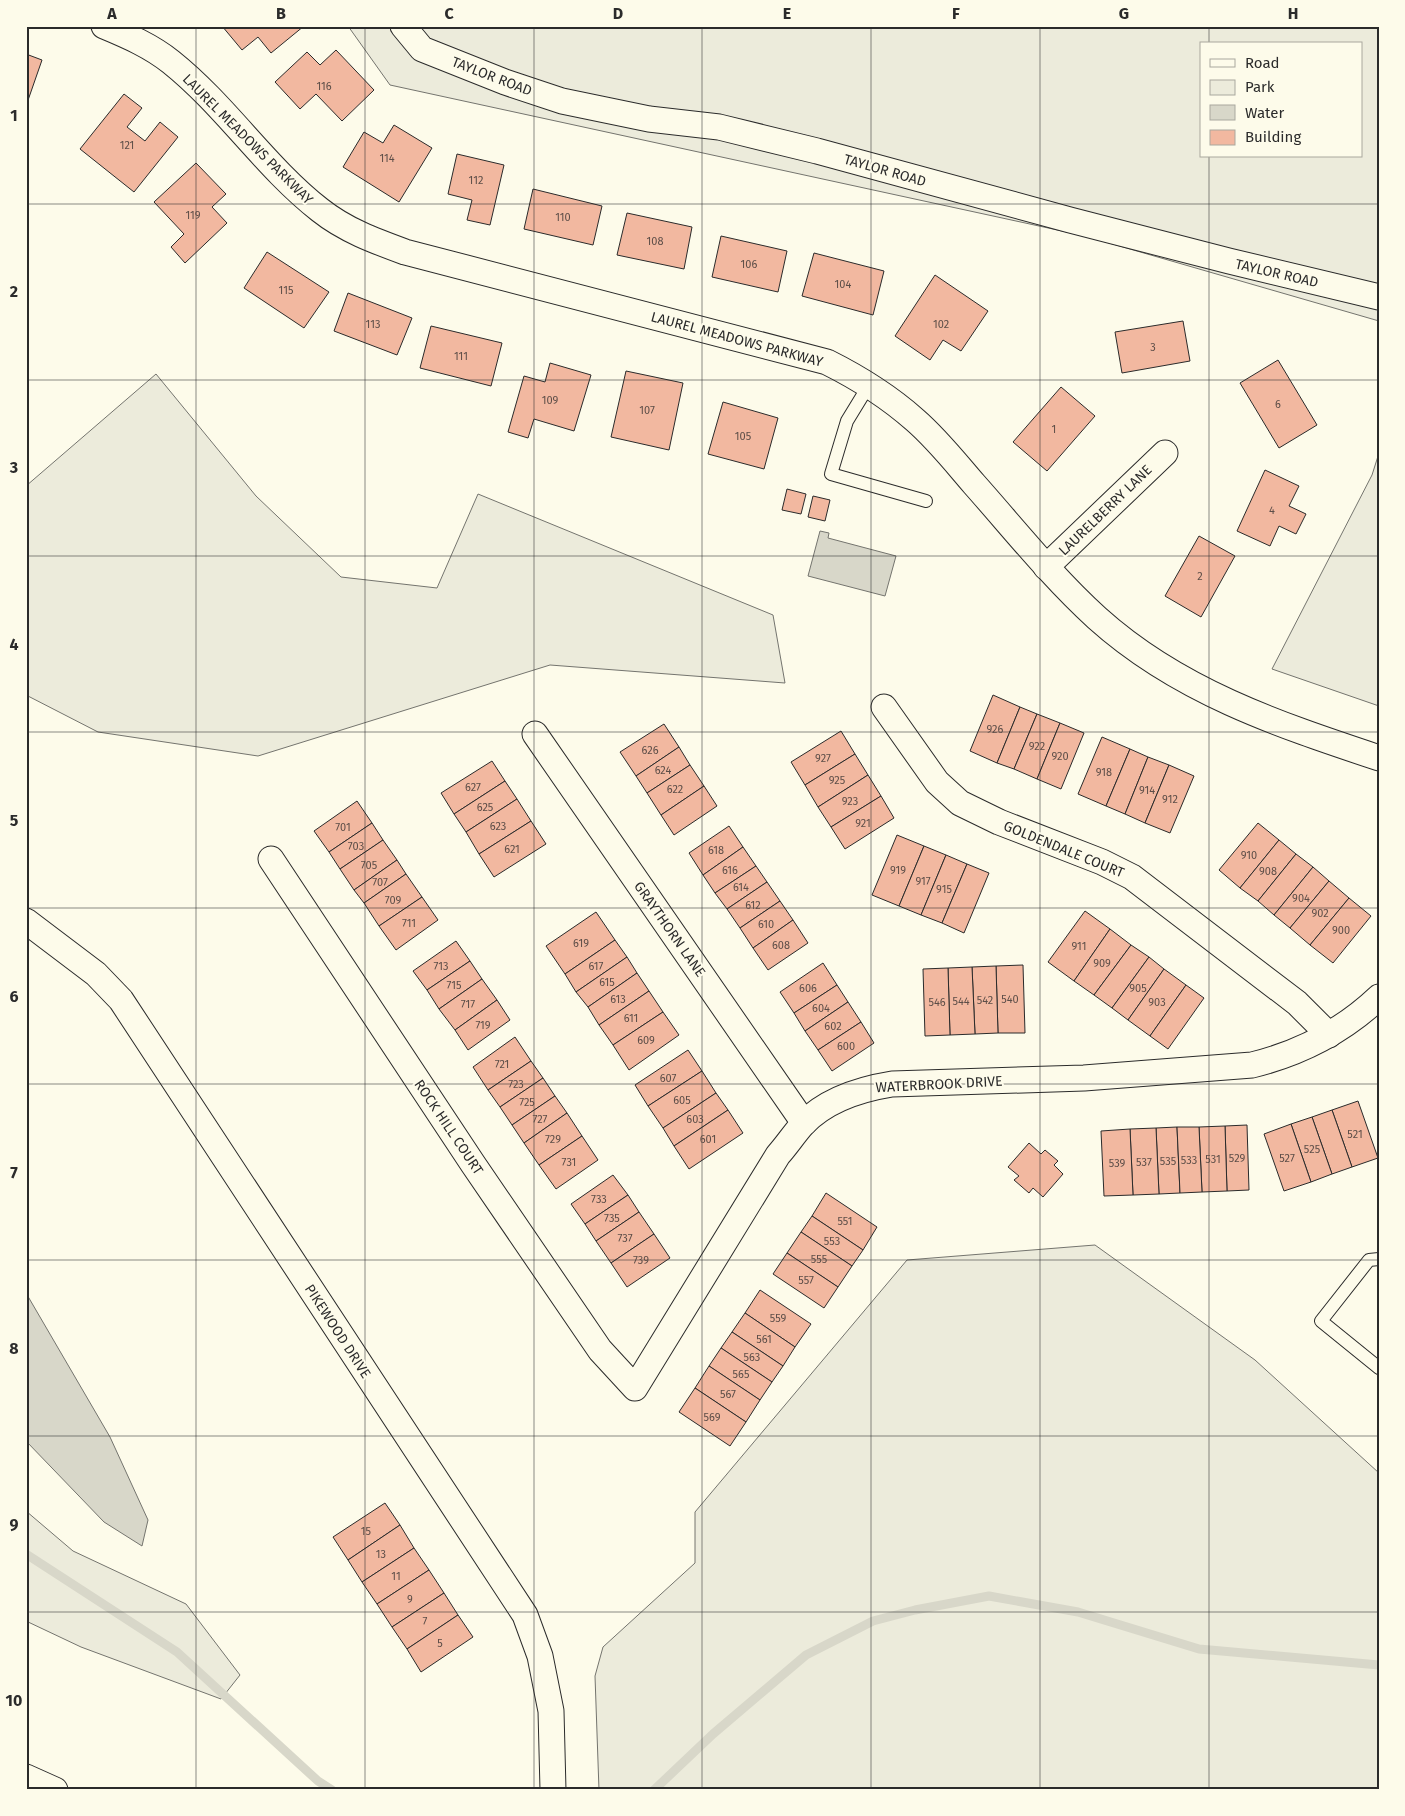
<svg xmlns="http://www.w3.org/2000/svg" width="1405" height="1816" viewBox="0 0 1405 1816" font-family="'Fira Sans',sans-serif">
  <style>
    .green { fill: #ecebdb; stroke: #74746e; fill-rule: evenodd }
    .water { fill: #d8d7c9; stroke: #74746e }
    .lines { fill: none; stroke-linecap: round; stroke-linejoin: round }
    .stream { stroke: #d8d7c9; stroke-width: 9 }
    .building { fill: #f2b8a0; stroke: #2b2b2b }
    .service-casing { stroke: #2b2b2b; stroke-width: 14 }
    .minor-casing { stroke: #2b2b2b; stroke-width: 27 }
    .service { stroke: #fdfbea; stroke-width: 12 }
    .minor { stroke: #fdfbea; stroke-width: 25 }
    .grid { fill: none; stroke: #2b2b2b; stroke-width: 1; stroke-opacity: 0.55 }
    .labels { text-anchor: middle; stroke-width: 4; stroke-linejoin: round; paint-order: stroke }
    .number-label { font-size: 11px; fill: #5d4e48 }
    .street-label { font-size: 14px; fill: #2b2b2b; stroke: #fdfbea }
    .neatline { fill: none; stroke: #2b2b2b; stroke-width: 2 }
    .grid-label { font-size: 16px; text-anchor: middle; font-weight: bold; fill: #2b2b2b }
  </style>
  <rect width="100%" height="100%" fill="#fdfbea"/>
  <g class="green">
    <path d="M 348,26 L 1379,26 L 1379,321 L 1085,236 L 390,85 ZM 1201,44 L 1361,44 L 1361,156 L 1201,156 Z"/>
    <polygon points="156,374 256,496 341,577 437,588 478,494 773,615 785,683 550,665 258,756 98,732 26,695 26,486"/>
    <polygon points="1379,453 1379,706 1272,669 1372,475"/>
    <polygon points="1095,1245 1255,1360 1379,1473 1379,1790 599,1790 595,1676 603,1647 695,1563 695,1512 907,1260"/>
    <polygon points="26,1511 73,1551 186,1604 240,1675 221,1699 81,1647 26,1621"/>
  </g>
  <g class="water">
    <polygon points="820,531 829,533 828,538 896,556 885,596 808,576"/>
    <polygon points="26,1293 110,1437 148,1520 142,1546 104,1522 26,1441"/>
  </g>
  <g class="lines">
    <g class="stream">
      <polyline points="26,1554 177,1652 318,1781 332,1790"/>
      <polyline points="654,1790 713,1734 806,1655 873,1621 915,1610 989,1596 1078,1612 1199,1649 1379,1665"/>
    </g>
  </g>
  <g class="building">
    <polygon points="222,26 304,26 271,53 258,37 242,50"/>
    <polygon points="336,50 374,90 342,121 316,94 300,109 275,82 307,52 320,65"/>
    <polygon points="26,54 42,60 26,106"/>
    <polygon points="124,94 142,108 127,127 145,141 160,122 178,137 134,192 80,149"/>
    <polygon points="394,125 432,148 399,202 343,167 364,132 383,143"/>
    <polygon points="457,154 504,165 490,225 467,220 472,200 448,194"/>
    <polygon points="196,163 226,194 212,207 227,223 185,263 171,247 184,234 154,202"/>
    <polygon points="533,189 602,206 593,245 524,229"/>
    <polygon points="627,213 692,227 684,269 617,255"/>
    <polygon points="721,236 787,251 778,292 712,277"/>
    <polygon points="267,252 329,292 304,328 244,288"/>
    <polygon points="814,253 884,271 873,315 802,296"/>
    <polygon points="935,275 988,311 961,351 943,340 930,360 895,336"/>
    <polygon points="348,293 412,318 397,355 334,331"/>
    <polygon points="1183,321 1190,361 1122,373 1115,332"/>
    <polygon points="431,326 502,343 491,386 420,368"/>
    <polygon points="1278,360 1317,425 1279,448 1240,383"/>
    <polygon points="550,363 591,375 574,431 534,419 528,438 508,432 524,376 545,382"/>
    <polygon points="626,371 683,383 669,450 611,437"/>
    <polygon points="1061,387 1095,416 1047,471 1013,442"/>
    <polygon points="723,402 778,418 764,469 708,454"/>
    <polygon points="1265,470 1299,486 1289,506 1306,514 1296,534 1279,526 1270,546 1237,531"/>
    <polygon points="787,489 806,494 801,514 782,510"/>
    <polygon points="813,496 830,500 825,521 808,517"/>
    <polygon points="1199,536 1235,556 1201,617 1165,596"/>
    <polygon points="993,695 1020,707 997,763 970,751"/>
    <polygon points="1020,707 1037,714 1014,769 997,763"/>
    <polygon points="1037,714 1060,723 1037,779 1014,769"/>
    <polygon points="1060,723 1084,733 1061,789 1037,779"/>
    <polygon points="664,724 679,747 636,776 620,752"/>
    <polygon points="841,731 855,754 805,785 791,762"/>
    <polygon points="1102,737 1130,749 1106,806 1078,794"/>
    <polygon points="679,747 690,765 647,793 636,776"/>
    <polygon points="1130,749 1148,757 1125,814 1106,806"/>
    <polygon points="855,754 868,775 818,807 805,785"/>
    <polygon points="1148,757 1169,765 1145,823 1125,814"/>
    <polygon points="492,761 505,781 454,814 441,793"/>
    <polygon points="690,765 704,786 661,815 647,793"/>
    <polygon points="1169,765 1194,776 1170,833 1145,823"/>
    <polygon points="868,775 881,796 831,827 818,807"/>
    <polygon points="505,781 517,799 466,832 454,814"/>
    <polygon points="704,786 717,806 674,835 661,815"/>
    <polygon points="881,796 894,818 845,849 831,827"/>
    <polygon points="517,799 531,821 479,854 466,832"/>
    <polygon points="357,801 372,823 329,852 314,831"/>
    <polygon points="531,821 546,844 494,877 479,854"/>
    <polygon points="372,823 383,840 340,869 329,852"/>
    <polygon points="1258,823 1279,840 1240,888 1219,870"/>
    <polygon points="729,826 743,847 703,875 689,853"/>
    <polygon points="897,835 924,846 899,906 872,895"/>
    <polygon points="383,840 397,860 354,890 340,869"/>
    <polygon points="1279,840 1296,854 1258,901 1240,888"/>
    <polygon points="924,846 946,855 921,915 899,906"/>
    <polygon points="743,847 756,866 715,893 703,875"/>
    <polygon points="1296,854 1313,867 1274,915 1258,901"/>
    <polygon points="946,855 967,864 942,923 921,915"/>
    <polygon points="397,860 406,874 364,903 354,890"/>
    <polygon points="967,864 989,873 964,933 942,923"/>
    <polygon points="756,866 767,882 727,909 715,893"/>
    <polygon points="1313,867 1329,881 1290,928 1274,915"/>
    <polygon points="406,874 422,897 379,926 364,903"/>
    <polygon points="1329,881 1349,898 1310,945 1290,928"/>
    <polygon points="767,882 780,901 740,928 727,909"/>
    <polygon points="422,897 438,920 396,950 379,926"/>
    <polygon points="1349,898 1371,916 1333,963 1310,945"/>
    <polygon points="780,901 793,920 753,948 740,928"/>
    <polygon points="1085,911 1110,929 1074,981 1048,962"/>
    <polygon points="596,912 615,940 565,974 546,946"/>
    <polygon points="793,920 808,943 768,970 753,948"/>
    <polygon points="1110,929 1131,945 1094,995 1074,981"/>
    <polygon points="615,940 627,957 576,992 565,974"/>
    <polygon points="456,941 470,961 427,990 413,971"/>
    <polygon points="1131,945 1149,957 1112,1008 1094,995"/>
    <polygon points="627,957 637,973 588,1007 576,992"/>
    <polygon points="1149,957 1164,969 1128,1020 1112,1008"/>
    <polygon points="470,961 482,979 439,1009 427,990"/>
    <polygon points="823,963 837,985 794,1013 780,992"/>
    <polygon points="1023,965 1025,1033 998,1033 996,966"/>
    <polygon points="996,966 998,1033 975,1034 972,967"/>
    <polygon points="972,967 975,1034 950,1035 948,968"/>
    <polygon points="948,968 950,1035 925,1036 923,969"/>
    <polygon points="1164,969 1186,985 1150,1036 1128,1020"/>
    <polygon points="637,973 649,991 599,1025 588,1007"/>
    <polygon points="482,979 497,1000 455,1030 439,1009"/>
    <polygon points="837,985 848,1002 805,1031 794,1013"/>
    <polygon points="1186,985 1204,998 1168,1049 1150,1036"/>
    <polygon points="649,991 663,1012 613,1045 599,1025"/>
    <polygon points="497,1000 510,1020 468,1050 455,1030"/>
    <polygon points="848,1002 861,1022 818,1050 805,1031"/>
    <polygon points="663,1012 679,1035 629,1070 613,1045"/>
    <polygon points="861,1022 874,1043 832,1071 818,1050"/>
    <polygon points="515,1037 531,1061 488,1090 473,1067"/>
    <polygon points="688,1050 702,1071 648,1106 635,1085"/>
    <polygon points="531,1061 543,1078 500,1107 488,1090"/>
    <polygon points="702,1071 716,1093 663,1128 648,1106"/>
    <polygon points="543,1078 555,1096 512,1125 500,1107"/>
    <polygon points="716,1093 728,1110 674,1146 663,1128"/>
    <polygon points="555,1096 567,1113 524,1143 512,1125"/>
    <polygon points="1358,1101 1378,1158 1352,1167 1332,1110"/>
    <polygon points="728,1110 743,1133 689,1169 674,1146"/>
    <polygon points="1332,1110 1352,1167 1332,1174 1312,1117"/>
    <polygon points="567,1113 582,1136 539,1165 524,1143"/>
    <polygon points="1312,1117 1332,1174 1311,1182 1291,1124"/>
    <polygon points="1291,1124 1311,1182 1284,1191 1264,1134"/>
    <polygon points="1247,1125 1249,1190 1227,1191 1225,1126"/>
    <polygon points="1225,1126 1227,1191 1202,1192 1199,1127"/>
    <polygon points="1177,1127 1180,1193 1159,1194 1156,1128"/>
    <polygon points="1177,1127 1199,1127 1202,1192 1180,1193"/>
    <polygon points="1156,1128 1159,1194 1133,1195 1130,1129"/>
    <polygon points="1130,1129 1133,1195 1104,1196 1101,1131"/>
    <polygon points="582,1136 598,1160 556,1189 539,1165"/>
    <polygon points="1029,1143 1041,1154 1045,1150 1058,1161 1054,1165 1063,1174 1043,1197 1033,1188 1029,1193 1014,1180 1019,1176 1008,1167"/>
    <polygon points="613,1175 628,1195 585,1224 571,1204"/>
    <polygon points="826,1193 877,1227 863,1250 812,1216"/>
    <polygon points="628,1195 639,1212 596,1241 585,1224"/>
    <polygon points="639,1212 654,1234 611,1263 596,1241"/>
    <polygon points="812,1216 863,1250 852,1266 801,1232"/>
    <polygon points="801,1232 852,1266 838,1287 787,1253"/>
    <polygon points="654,1234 670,1258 627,1287 611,1263"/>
    <polygon points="787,1253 838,1287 824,1308 773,1274"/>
    <polygon points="760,1290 811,1324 795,1347 745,1313"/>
    <polygon points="745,1313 795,1347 783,1366 732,1332"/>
    <polygon points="732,1332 783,1366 772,1382 721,1348"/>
    <polygon points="721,1348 772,1382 760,1400 709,1366"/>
    <polygon points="709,1366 760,1400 746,1422 695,1388"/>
    <polygon points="695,1388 746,1422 730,1446 679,1412"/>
    <polygon points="385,1503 400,1525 348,1560 333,1537"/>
    <polygon points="400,1525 414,1548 362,1582 348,1560"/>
    <polygon points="414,1548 429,1570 377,1604 362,1582"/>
    <polygon points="429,1570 444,1593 392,1627 377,1604"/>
    <polygon points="444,1593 458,1615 407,1649 392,1627"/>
    <polygon points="458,1615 473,1637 421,1672 407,1649"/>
  </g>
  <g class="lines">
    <defs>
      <g id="service">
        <polyline points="869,385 847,421 831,474 926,501"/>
        <polyline points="1379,1259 1369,1260 1321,1321 1379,1368"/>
      </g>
      <g id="minor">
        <path d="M 104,26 C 128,36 151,46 171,62 C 226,106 265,167 320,210 C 345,230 375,241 405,252 L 827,362 C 859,378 888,396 915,420 C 937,439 955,462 974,484 C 1014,529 1052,577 1097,618 C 1178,691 1277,724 1379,758"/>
        <polyline points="403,26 422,49 505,82 562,101 649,119 719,127 817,151 1070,220 1229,261 1379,297"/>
        <polyline points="1046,567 1165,453"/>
        <polyline points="884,707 937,782 960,803 999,822 1102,862 1132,877 1297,1003 1329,1035"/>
        <polyline points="535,734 804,1123"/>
        <path d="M 271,859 L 473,1164 L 600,1350 L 635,1388 L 778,1155 C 787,1145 794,1134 803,1124 C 826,1100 861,1089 892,1084 L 1084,1078 L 1252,1065 C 1301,1053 1342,1032 1379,997"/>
        <polyline points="26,921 96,974 121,1000 525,1615 540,1656 551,1711 553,1790"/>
        <polyline points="26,1777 55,1790"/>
      </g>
    </defs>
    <use href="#service" class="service-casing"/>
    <use href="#minor" class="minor-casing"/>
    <use href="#service" class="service"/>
    <use href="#minor" class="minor"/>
  </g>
  <path class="grid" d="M 196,26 L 196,1790M 365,26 L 365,1790M 534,26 L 534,1790M 702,26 L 702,1790M 871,26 L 871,1790M 1040,26 L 1040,1790M 1209,26 L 1209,44M 1209,156 L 1209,1790M 26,204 L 1379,204M 26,380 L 1379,380M 26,556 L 1379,556M 26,732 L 1379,732M 26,908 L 1379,908M 26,1084 L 1379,1084M 26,1260 L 1379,1260M 26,1436 L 1379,1436M 26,1612 L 1379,1612"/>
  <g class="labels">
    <g class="number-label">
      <text x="324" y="90">116</text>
      <text x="127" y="149">121</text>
      <text x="387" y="162">114</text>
      <text x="476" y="184">112</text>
      <text x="193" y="219">119</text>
      <text x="563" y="221">110</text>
      <text x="655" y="245">108</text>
      <text x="749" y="268">106</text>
      <text x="843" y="288">104</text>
      <text x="286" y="294">115</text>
      <text x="373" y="328">113</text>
      <text x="941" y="328">102</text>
      <text x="1153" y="351">3</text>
      <text x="461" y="360">111</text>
      <text x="550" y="404">109</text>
      <text x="1278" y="408">6</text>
      <text x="647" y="414">107</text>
      <text x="1054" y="433">1</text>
      <text x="743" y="440">105</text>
      <text x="1272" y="514">4</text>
      <text x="1200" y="580">2</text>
      <text x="995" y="733">926</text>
      <text x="1037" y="750">922</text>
      <text x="650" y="754">626</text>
      <text x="1060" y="760">920</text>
      <text x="823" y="762">927</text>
      <text x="663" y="774">624</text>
      <text x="1104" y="776">918</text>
      <text x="837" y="784">925</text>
      <text x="473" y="791">627</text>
      <text x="675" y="793">622</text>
      <text x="1147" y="794">914</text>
      <text x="1170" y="803">912</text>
      <text x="850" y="805">923</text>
      <text x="485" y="811">625</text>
      <text x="863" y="827">921</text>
      <text x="498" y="830">623</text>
      <text x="343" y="831">701</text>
      <text x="356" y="850">703</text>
      <text x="512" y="853">621</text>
      <text x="716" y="854">618</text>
      <text x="1249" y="859">910</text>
      <text x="369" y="869">705</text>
      <text x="730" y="874">616</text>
      <text x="898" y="874">919</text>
      <text x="1268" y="875">908</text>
      <text x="923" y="885">917</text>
      <text x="380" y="886">707</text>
      <text x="741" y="891">614</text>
      <text x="944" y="893">915</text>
      <text x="1301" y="902">904</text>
      <text x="393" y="904">709</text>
      <text x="753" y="909">612</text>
      <text x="1320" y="917">902</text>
      <text x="409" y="927">711</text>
      <text x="766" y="928">610</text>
      <text x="1341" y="934">900</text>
      <text x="581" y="947">619</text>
      <text x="781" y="949">608</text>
      <text x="1079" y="950">911</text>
      <text x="1102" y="967">909</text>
      <text x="441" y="970">713</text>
      <text x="596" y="970">617</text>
      <text x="607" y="986">615</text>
      <text x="454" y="989">715</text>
      <text x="808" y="992">606</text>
      <text x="1138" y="992">905</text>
      <text x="618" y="1003">613</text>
      <text x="1010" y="1003">540</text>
      <text x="985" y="1004">542</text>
      <text x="961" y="1005">544</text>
      <text x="937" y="1006">546</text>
      <text x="1157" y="1006">903</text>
      <text x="468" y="1008">717</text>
      <text x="821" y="1012">604</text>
      <text x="631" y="1022">611</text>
      <text x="483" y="1029">719</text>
      <text x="833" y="1030">602</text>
      <text x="646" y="1044">609</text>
      <text x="846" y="1050">600</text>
      <text x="502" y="1068">721</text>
      <text x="668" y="1082">607</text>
      <text x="516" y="1088">723</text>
      <text x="682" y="1104">605</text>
      <text x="527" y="1106">725</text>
      <text x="540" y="1123">727</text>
      <text x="695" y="1123">603</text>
      <text x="1355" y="1138">521</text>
      <text x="553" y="1143">729</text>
      <text x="708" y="1143">601</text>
      <text x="1312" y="1153">525</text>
      <text x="1237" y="1162">529</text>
      <text x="1287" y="1162">527</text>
      <text x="1213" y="1163">531</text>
      <text x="1189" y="1164">533</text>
      <text x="1168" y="1165">535</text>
      <text x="569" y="1166">731</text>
      <text x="1144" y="1166">537</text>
      <text x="1117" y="1167">539</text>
      <text x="599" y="1203">733</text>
      <text x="612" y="1222">735</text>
      <text x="845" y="1225">551</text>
      <text x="625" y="1242">737</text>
      <text x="832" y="1245">553</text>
      <text x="819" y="1263">555</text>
      <text x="641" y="1264">739</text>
      <text x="806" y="1284">557</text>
      <text x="778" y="1322">559</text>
      <text x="764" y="1343">561</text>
      <text x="752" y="1361">563</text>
      <text x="741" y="1378">565</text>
      <text x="728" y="1398">567</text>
      <text x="712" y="1421">569</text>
      <text x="366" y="1535">15</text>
      <text x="381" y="1558">13</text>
      <text x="396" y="1580">11</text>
      <text x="410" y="1603">9</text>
      <text x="425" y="1625">7</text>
      <text x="440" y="1647">5</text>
    </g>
    <g class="street-label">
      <text transform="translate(492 76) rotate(21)" y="5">TAYLOR ROAD</text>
      <text transform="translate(248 139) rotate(45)" y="5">LAUREL MEADOWS PARKWAY</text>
      <text transform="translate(885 170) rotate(16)" y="5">TAYLOR ROAD</text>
      <text transform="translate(1277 273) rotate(13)" y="5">TAYLOR ROAD</text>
      <text transform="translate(737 339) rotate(15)" y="5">LAUREL MEADOWS PARKWAY</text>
      <text transform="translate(1105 510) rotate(-44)" y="5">LAURELBERRY LANE</text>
      <text transform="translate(1064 849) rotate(22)" y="5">GOLDENDALE COURT</text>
      <text transform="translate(670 929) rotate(55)" y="5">GRAYTHORN LANE</text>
      <text transform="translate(939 1084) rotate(-3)" y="5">WATERBROOK DRIVE</text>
      <text transform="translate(449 1127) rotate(56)" y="5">ROCK HILL COURT</text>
      <text transform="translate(338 1331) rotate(57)" y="5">PIKEWOOD DRIVE</text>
    </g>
  </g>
  <rect width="1405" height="1816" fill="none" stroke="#fdfbea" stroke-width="55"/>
  <rect x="1200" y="42" width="162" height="115" fill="#fdfbea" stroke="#a9a89e"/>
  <rect x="1210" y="59" width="25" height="8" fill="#fdfbea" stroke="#a9a89e"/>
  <text x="1245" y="68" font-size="15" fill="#2b2b2b">Road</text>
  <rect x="1210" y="80" width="25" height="15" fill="#ecebdb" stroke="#a9a89e"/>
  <text x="1245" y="92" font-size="15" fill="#2b2b2b">Park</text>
  <rect x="1210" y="105" width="25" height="15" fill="#d8d7c9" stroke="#a9a89e"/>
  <text x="1245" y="118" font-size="15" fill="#2b2b2b">Water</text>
  <rect x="1210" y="130" width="25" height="15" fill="#f2b8a0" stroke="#a9a89e"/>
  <text x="1245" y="142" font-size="15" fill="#2b2b2b">Building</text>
  <rect x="28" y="28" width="1350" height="1760" class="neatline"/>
  <g class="grid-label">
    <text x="112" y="19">A</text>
    <text x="281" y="19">B</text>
    <text x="449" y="19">C</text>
    <text x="618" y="19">D</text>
    <text x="787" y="19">E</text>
    <text x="956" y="19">F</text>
    <text x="1124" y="19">G</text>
    <text x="1293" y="19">H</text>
    <text x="14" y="121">1</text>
    <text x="14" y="297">2</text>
    <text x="14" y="473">3</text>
    <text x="14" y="650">4</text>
    <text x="14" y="826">5</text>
    <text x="14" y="1002">6</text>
    <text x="14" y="1178">7</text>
    <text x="14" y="1354">8</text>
    <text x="14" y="1530">9</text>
    <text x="14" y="1706">10</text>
  </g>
</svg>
